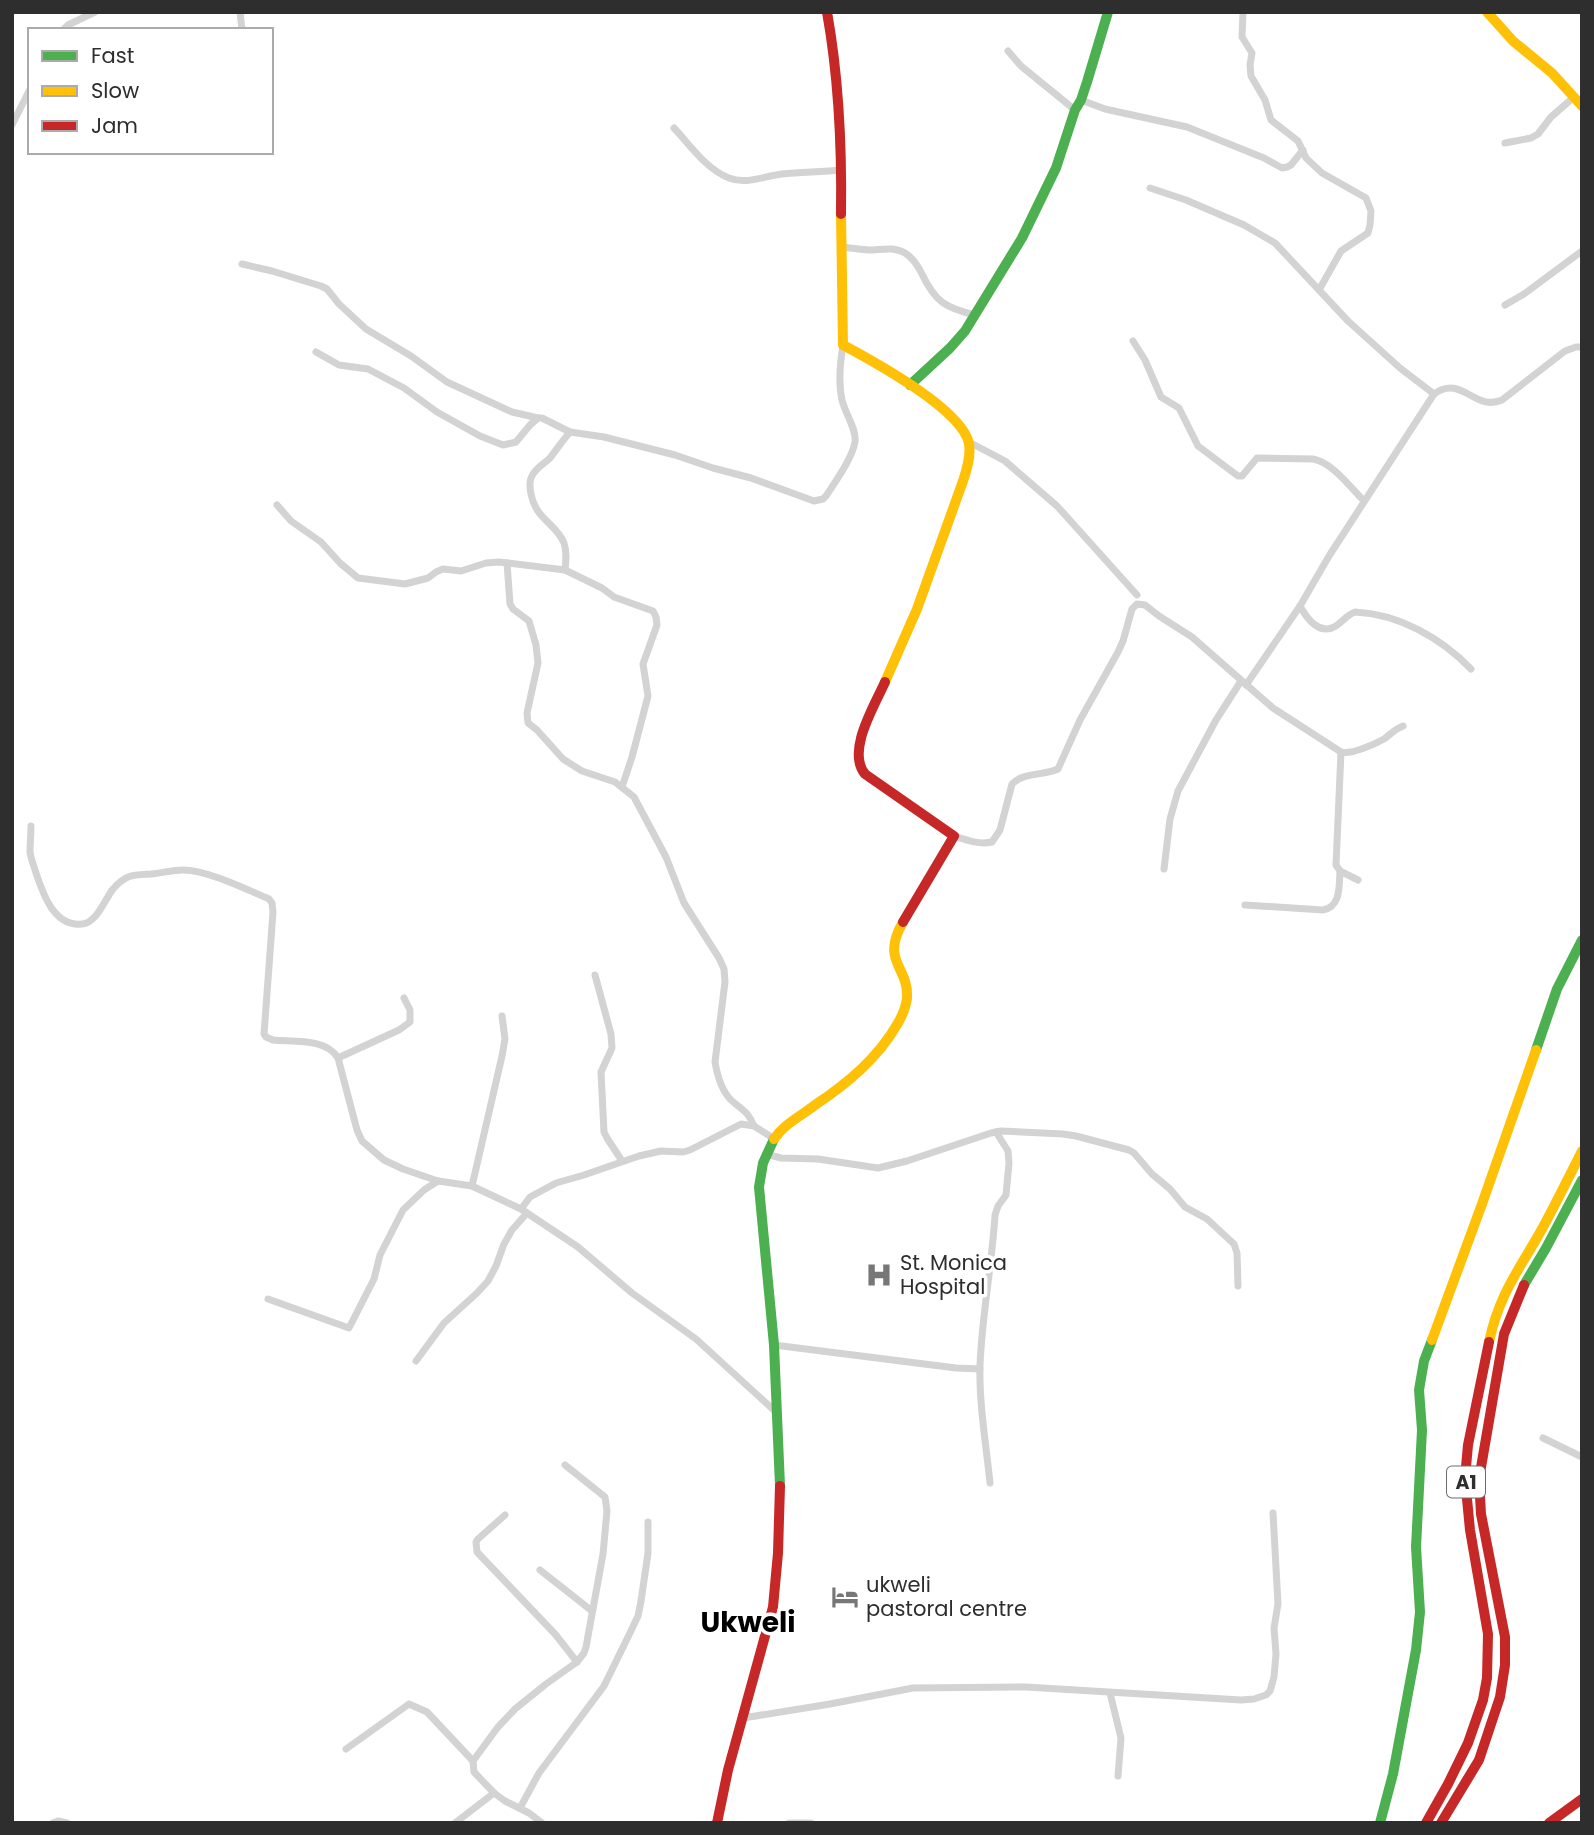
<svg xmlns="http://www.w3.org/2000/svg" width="1594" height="1835" viewBox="0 0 1594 1835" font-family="Poppins,sans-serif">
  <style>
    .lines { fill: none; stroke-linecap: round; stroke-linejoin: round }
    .street { stroke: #d3d3d3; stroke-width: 7 }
    .fast { stroke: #4caf50; stroke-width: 10 }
    .slow { stroke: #ffc107; stroke-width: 10 }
    .jam { stroke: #c62828; stroke-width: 10 }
    .labels { text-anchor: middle; stroke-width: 7; stroke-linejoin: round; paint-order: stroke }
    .shield { fill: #fff; stroke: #6d6d6d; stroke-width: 2 }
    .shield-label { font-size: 19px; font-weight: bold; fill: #2e2e2e }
    .poi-label { font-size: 21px; fill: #2e2e2e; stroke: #fff; text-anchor: start }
    .district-label { font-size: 28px; font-weight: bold; fill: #000; stroke: #fff }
  </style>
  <rect width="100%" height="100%" fill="#fff"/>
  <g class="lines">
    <g class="street">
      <polyline points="240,12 242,30"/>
      <polyline points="1243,12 1242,37 1252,53 1250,65 1251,76 1265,100 1271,120 1298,141 1306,158 1322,173 1366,198 1371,211 1370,225 1368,233 1341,251 1319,290"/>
      <polyline points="63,30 68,25 95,12"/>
      <polyline points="1008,51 1021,66 1075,110"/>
      <polyline points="1081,100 1105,109 1187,127 1264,158 1282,168 1287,167 1291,165 1303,150"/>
      <polyline points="12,125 30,89"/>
      <path d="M 674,128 C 690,145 706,169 729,178 C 746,185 764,176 782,174 C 801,172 821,172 841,170"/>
      <polyline points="1505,143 1531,138 1538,134 1551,117 1574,97"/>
      <polyline points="1150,188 1186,200 1244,225 1275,243 1348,321 1400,368 1434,394"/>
      <path d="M 841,247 C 850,248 859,249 868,250 C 881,250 893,246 905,253 C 913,258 918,266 922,274 C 935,302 946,308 975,315"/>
      <polyline points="242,264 272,271 321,286 327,289 339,304 366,329 411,356 447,382 512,412 538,418"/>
      <polyline points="1505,305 1524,294 1582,251"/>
      <path d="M 1133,341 L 1145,360 L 1161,397 L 1179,408 L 1198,446 L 1238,476 L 1242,476 L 1257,458 L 1313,459 C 1332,462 1350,487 1364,501"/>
      <path d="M 316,352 L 339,365 L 368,369 L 404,388 L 437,412 L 480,436 L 503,445 L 516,442 L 530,425 L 538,418 L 542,418 L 570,432 L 604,437 L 675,455 L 713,468 L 751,478 L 814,501 L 823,499 L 826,496 C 835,482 852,459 855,442 C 857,430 845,413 842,400 C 838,382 840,363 843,345"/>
      <polyline points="969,442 1005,461 1057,506 1137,595"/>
      <polyline points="277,505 291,521 321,542 340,563 358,578 405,584 428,578 436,572 443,569 461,571 486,563 499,562 565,570 602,588 614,597 653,611 656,617 657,625 643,664 648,696 632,757 622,787"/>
      <path d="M 507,563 L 510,604 L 513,609 L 529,621 L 536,645 L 538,663 L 527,713 L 528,723 L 537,730 L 563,759 L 582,771 L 615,782 L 634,797 L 666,857 L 684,903 L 719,958 L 724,969 L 725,982 L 715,1062 C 717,1074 722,1091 731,1100 C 742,1110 748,1111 754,1126"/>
      <path d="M 565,570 C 566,561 567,552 564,543 C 556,523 536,520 531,494 C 530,489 529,483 531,478 C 534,469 544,464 550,458 C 557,449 563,440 570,432"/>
      <path d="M 1300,606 C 1307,619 1320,636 1336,626 C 1343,621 1347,615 1355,612 C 1399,614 1441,638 1471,669"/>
      <path d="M 1246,685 L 1300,606 L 1329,556 L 1434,394 C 1462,374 1474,412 1502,400 L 1565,351 L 1576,347 L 1582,347"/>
      <polyline points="1341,752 1336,865 1340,871 1358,880"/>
      <path d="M 31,826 C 31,834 30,844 30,852 C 31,859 34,866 36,873 C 43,894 54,927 82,924 C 97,923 105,899 113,889 C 126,874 133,875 151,874 C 162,873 172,870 183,870 C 207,870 246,889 269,899 L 272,903 L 273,912 L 264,1034 L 266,1037 L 273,1040 C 294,1042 326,1038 338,1058 L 357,1130 L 362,1141 L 384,1160 L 403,1169 L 438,1181 L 472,1186 L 521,1209 L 578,1247 L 632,1293 L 696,1339 L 777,1413"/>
      <path d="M 954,836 C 966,840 979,845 992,842 L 1000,830 L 1012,784 C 1023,772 1043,776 1058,769 L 1080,720 L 1118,652 L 1123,641 L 1132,609 L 1137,604 L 1145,605 L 1159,616 L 1192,637 L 1273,708 L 1341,752 C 1351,755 1375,744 1384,739 C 1391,734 1395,729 1403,726"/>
      <polyline points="1164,869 1170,819 1178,791 1216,720 1241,681"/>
      <path d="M 1245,905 L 1323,910 C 1341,907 1339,886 1340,871"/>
      <polyline points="595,975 611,1034 612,1048 601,1072 604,1132 607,1138 622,1161"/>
      <polyline points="338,1058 399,1030 410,1022 410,1010 404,998"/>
      <polyline points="766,1154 781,1158 818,1159 878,1168 907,1161 991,1133 1001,1131 1063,1134 1076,1136 1129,1150 1134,1153 1152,1174 1170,1189 1185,1207 1207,1219 1234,1244 1237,1253 1238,1286"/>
      <polyline points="472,1186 502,1056 505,1039 502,1016"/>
      <polyline points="521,1209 530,1197 556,1183 584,1175 639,1156 661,1151 683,1152 690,1150 741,1124 754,1126 773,1138"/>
      <polyline points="268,1299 349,1328 374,1279 380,1255 403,1210 424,1190 438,1181"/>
      <polyline points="774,1345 956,1368 980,1369"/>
      <polyline points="416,1361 444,1323 477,1293 488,1281 496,1266 504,1244 512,1230 527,1213"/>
      <polyline points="1543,1438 1582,1457"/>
      <polyline points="565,1465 605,1497 607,1511 603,1554 586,1647 584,1653 577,1662"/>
      <path d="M 990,1483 C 986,1444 979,1404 980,1365 C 982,1315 992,1265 995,1215 L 998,1206 L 1006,1195 L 1009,1163 L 1008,1151 L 996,1132"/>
      <polyline points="505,1515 478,1539 476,1542 477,1552 555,1634 577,1662 546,1684 515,1709 498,1727 473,1761 474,1772 494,1793 505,1801 529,1813 542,1823"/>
      <polyline points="540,1570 592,1611"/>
      <polyline points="1110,1693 1121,1738 1118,1776"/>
      <polyline points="743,1718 830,1704 913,1688 1026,1687 1241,1700 1254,1699 1266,1695 1270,1691 1274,1677 1276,1654 1274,1628 1278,1604 1273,1513"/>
      <polyline points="346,1749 409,1704 427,1712 473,1761"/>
      <polyline points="520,1808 539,1773 604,1686 628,1637 638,1616 641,1601 648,1553 648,1522"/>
      <polyline points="53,1823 58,1821 67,1823"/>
      <polyline points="455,1823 494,1793"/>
      <polyline points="789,1823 811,1823"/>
    </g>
    <g class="fast">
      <polyline points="910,385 950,348 965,331 1022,238 1056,168 1075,110 1081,100 1087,82 1108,12"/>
      <polyline points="1536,1050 1557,989 1582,940"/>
      <polyline points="774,1139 763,1163 759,1187 774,1345 780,1486"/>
      <polyline points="1524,1285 1546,1248 1582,1180"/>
      <polyline points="1380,1823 1393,1774 1416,1650 1420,1612 1416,1547 1422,1430 1419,1390 1424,1361 1432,1340"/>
    </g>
    <g class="slow">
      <polyline points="1487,12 1513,41 1552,73 1582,106"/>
      <path d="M 841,214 L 843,345 C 873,361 963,410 969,444 C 971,456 967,469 963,481 L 917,609 L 885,682"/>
      <path d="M 774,1139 C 784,1124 801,1116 815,1105 C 848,1083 878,1058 898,1023 C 902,1016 906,1007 907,998 C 909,966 880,962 903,922"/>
      <polyline points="1432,1340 1482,1204 1536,1050"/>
      <path d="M 1489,1342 C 1499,1294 1519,1270 1542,1229 C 1556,1203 1569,1177 1582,1151"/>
    </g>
    <g class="jam">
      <path d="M 827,12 C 839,79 842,146 841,214"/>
      <path d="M 885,682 C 875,705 846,751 865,774 L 954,836 L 903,922"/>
      <polyline points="717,1823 728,1770 773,1607 778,1553 780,1486"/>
      <polyline points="1426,1823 1448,1784 1468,1743 1483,1700 1487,1678 1488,1634 1470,1530 1465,1478 1468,1445 1489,1342"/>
      <polyline points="1441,1823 1479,1760 1500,1697 1505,1665 1505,1637 1481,1514 1479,1479 1504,1334 1524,1285"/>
      <polyline points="1549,1823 1582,1799"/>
    </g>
  </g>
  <defs>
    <symbol id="hospital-bare" viewBox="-9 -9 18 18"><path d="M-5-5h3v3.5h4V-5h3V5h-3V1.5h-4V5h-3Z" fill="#777" stroke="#fff" stroke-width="2.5" paint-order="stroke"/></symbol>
    <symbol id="hotel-bare" viewBox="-9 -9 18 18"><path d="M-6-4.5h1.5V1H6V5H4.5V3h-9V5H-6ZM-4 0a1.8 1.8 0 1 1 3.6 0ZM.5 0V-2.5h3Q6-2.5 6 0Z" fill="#777" stroke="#fff" stroke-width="2.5" paint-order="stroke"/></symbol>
  </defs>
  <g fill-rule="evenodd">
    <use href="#hospital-bare" x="860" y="1256" width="38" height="38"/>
    <use href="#hotel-bare" x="826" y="1578" width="38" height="38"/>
  </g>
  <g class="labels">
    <rect class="shield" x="1447" y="1466.5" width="38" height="31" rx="5"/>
    <g class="shield-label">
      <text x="1466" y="1489">A1</text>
    </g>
    <g class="poi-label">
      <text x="900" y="1270">St. Monica<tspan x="900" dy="24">Hospital</tspan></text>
      <text x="866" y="1592">ukweli<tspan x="866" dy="24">pastoral centre</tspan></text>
    </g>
    <g class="district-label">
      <text x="748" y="1632">Ukweli</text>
    </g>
  </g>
  <rect width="1594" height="1835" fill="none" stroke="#2e2e2e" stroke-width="28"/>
  <rect x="28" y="28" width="245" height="126" fill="#ffffff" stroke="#ababab" stroke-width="2"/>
  <rect x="42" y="51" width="35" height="10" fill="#4caf50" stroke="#ababab" stroke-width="2"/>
  <text x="91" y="63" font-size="21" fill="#2e2e2e">Fast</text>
  <rect x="42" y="86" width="35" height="10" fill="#ffc107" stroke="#ababab" stroke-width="2"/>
  <text x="91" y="98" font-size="21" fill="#2e2e2e">Slow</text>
  <rect x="42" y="121" width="35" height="10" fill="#c62828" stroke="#ababab" stroke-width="2"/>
  <text x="91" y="133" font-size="21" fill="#2e2e2e">Jam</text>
</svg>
